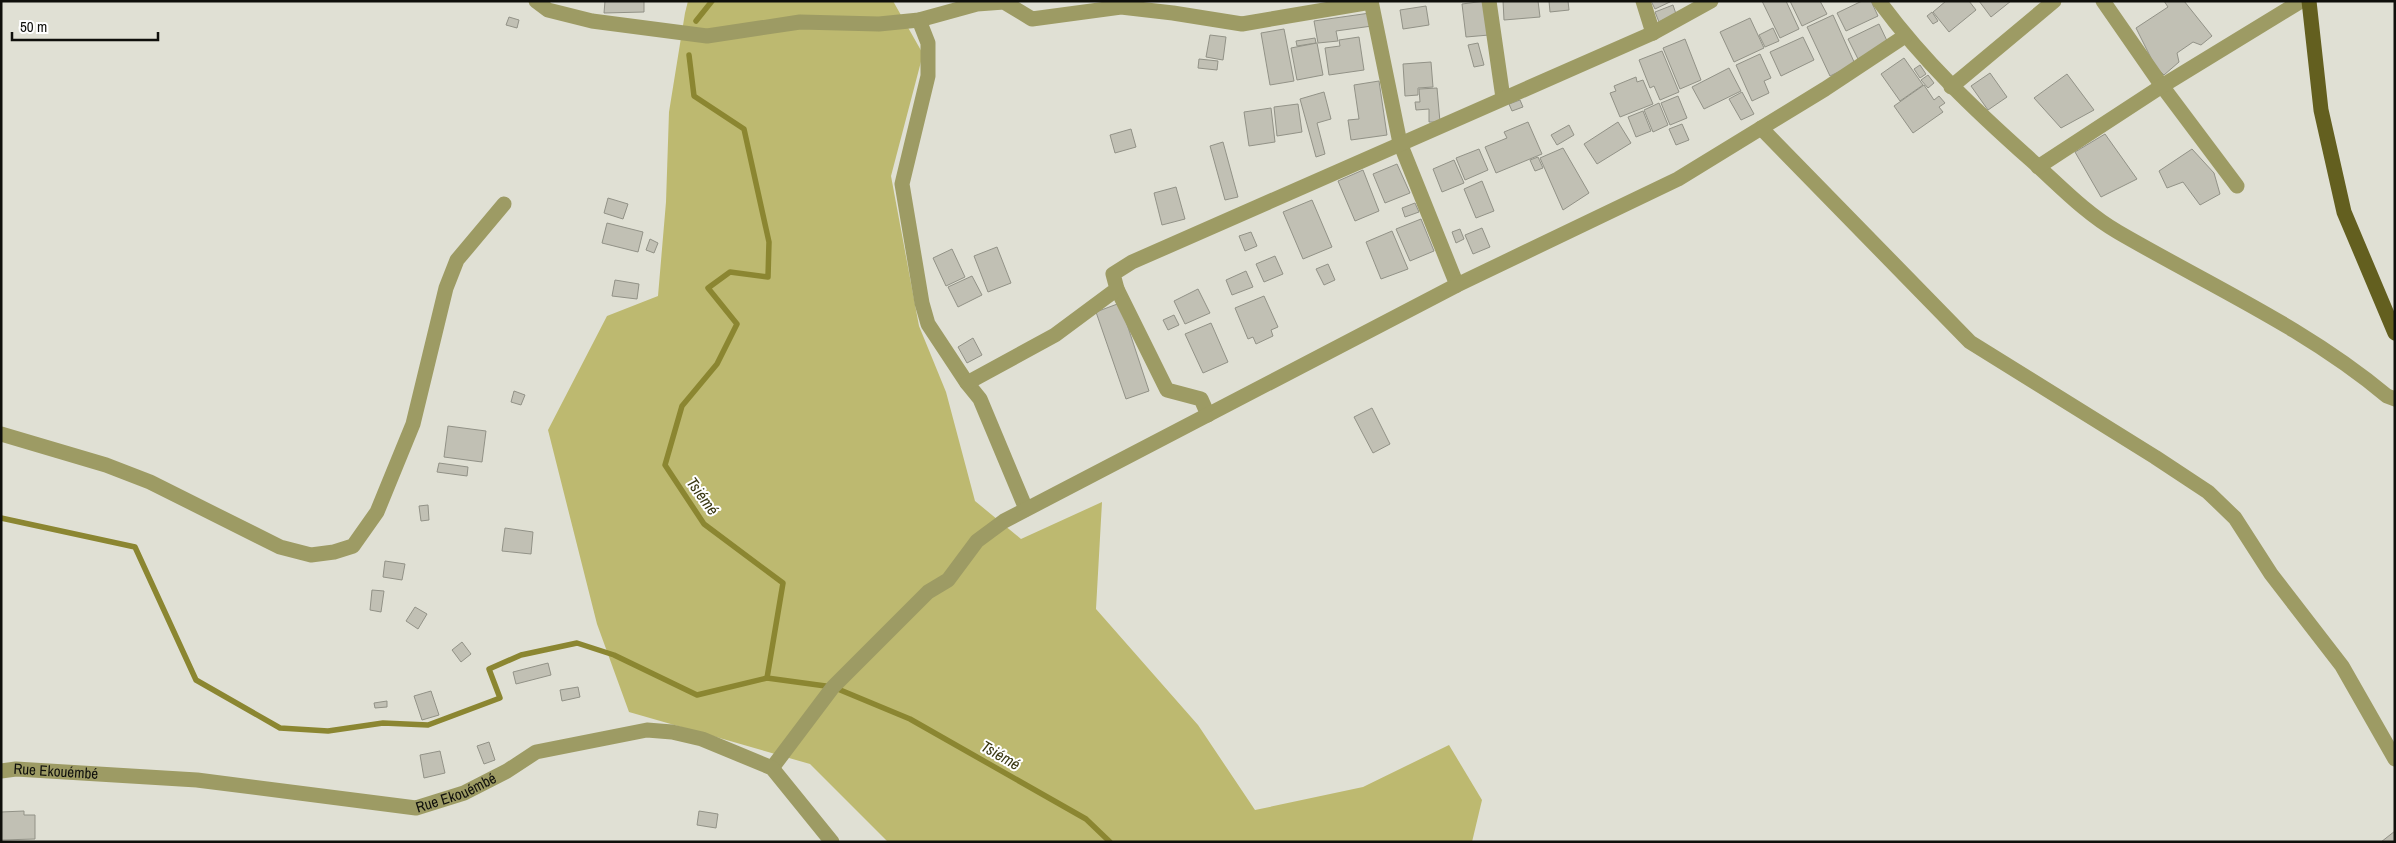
<svg xmlns="http://www.w3.org/2000/svg" width="2396" height="843" viewBox="0 0 2396 843" font-family="'Archivo Narrow',sans-serif">
  <style>
    .green { fill: #bdb970 }
    .lines { fill: none; stroke-linecap: round; stroke-linejoin: round }
    .stream { stroke: #8b8631; stroke-width: 5.5 }
    .building { fill: #c1c0b4; stroke: #929287 }
    .street { stroke: #9d9b64; stroke-width: 15 }
    .primary { stroke: #635f1f; stroke-width: 15 }
    .labels { text-anchor: middle; stroke-width: 4; stroke-linejoin: round; paint-order: stroke }
    .street-label { font-size: 15px; fill: #0f0f0b; stroke: #fff }
    .water-label { font-size: 16px; font-style: italic; fill: #3a3813; stroke: #fff }
  </style>
  <rect width="100%" height="100%" fill="#e0e0d4"/>
  <polygon class="green" points="688,1 893,1 923,54 891,176 919,326 946,392 975,501 1021,539 1102,502 1096,609 1198,725 1255,810 1363,787 1449,745 1482,800 1472,842 888,842 810,764 629,712 597,624 548,430 607,316 658,296 666,202 669,112 685,13"/>
  <g class="lines">
    <g class="stream">
      <polyline points="696,21 712,1"/>
      <polyline points="689,55 694,96 744,129 769,242 768,277 730,272 708,288 737,324 717,364 682,406 665,465 704,524 783,583 767,678 833,687 910,719 1086,819 1110,842"/>
      <polyline points="1,518 135,547 196,680 280,728 328,731 383,723 428,725 500,698 489,669 521,655 577,643 614,655 697,695 767,678"/>
    </g>
  </g>
  <g class="building">
    <polygon points="605,1 644,1 644,12 604,13"/>
    <polygon points="1485,1 1489,35 1466,37 1462,4"/>
    <polygon points="1503,1 1538,1 1540,17 1504,20"/>
    <polygon points="1549,1 1568,1 1569,10 1550,12"/>
    <polygon points="1651,1 1672,1 1655,9"/>
    <polygon points="1762,1 1786,1 1799,29 1780,38"/>
    <polygon points="1790,1 1820,1 1827,14 1802,26"/>
    <polygon points="1862,1 1871,1 1878,16 1846,31 1837,13"/>
    <polygon points="1946,1 1969,1 1976,10 1949,32 1933,12"/>
    <polygon points="1979,1 2011,1 1991,17"/>
    <polygon points="2164,1 2184,1 2212,36 2201,45 2193,42 2177,53 2179,62 2164,75 2155,66 2136,28 2168,7"/>
    <polygon points="1673,5 1676,14 1659,22 1655,12"/>
    <polygon points="1426,6 1429,25 1403,29 1400,10"/>
    <polygon points="1932,12 1938,21 1933,24 1927,16"/>
    <polygon points="1370,13 1372,26 1336,31 1338,41 1318,43 1314,21"/>
    <polygon points="1833,15 1855,64 1830,76 1807,27"/>
    <polygon points="509,17 519,20 517,28 506,25"/>
    <polygon points="1750,18 1764,48 1734,62 1720,32"/>
    <polygon points="1879,24 1889,45 1858,59 1848,39"/>
    <polygon points="1773,28 1779,41 1765,47 1759,35"/>
    <polygon points="1284,29 1294,81 1270,85 1261,33"/>
    <polygon points="1210,35 1226,37 1223,60 1206,57"/>
    <polygon points="1359,37 1364,70 1329,75 1325,48 1340,46 1339,40"/>
    <polygon points="1803,37 1814,60 1781,76 1770,52"/>
    <polygon points="1315,38 1316,43 1297,46 1296,41"/>
    <polygon points="1685,39 1701,80 1680,89 1663,48"/>
    <polygon points="1317,43 1323,75 1297,80 1291,48"/>
    <polygon points="1478,43 1484,65 1474,67 1468,45"/>
    <polygon points="1662,51 1679,92 1660,100 1654,86 1650,88 1639,60"/>
    <polygon points="1760,54 1771,78 1764,81 1769,93 1752,101 1736,65"/>
    <polygon points="1904,58 1923,85 1900,101 1881,74"/>
    <polygon points="1199,59 1218,61 1217,70 1198,68"/>
    <polygon points="1431,62 1433,87 1418,88 1418,95 1405,96 1403,64"/>
    <polygon points="1920,65 1926,74 1920,78 1914,69"/>
    <polygon points="1729,68 1741,91 1704,109 1692,87"/>
    <polygon points="1990,73 2007,97 1988,110 1971,86"/>
    <polygon points="2067,74 2094,110 2061,128 2034,98"/>
    <polygon points="1928,75 1934,83 1928,88 1921,80"/>
    <polygon points="1636,77 1637,82 1643,80 1653,104 1620,117 1610,93 1616,91 1614,86"/>
    <polygon points="1379,81 1387,135 1351,140 1348,120 1359,119 1354,85"/>
    <polygon points="1924,85 1934,100 1939,96 1945,103 1939,107 1943,112 1913,133 1894,106"/>
    <polygon points="1437,88 1440,122 1429,122 1429,109 1416,110 1415,102 1420,102 1419,89"/>
    <polygon points="1324,92 1331,119 1317,123 1325,154 1316,157 1300,99"/>
    <polygon points="1742,92 1754,114 1741,120 1729,99"/>
    <polygon points="1678,96 1687,118 1670,125 1661,103"/>
    <polygon points="1520,100 1523,107 1512,111 1509,104"/>
    <polygon points="1659,103 1668,125 1653,132 1644,110"/>
    <polygon points="1298,104 1302,132 1277,136 1274,107"/>
    <polygon points="1271,108 1275,142 1249,146 1244,112"/>
    <polygon points="1643,111 1651,131 1636,137 1628,117"/>
    <polygon points="1528,122 1542,154 1496,173 1485,147 1507,138 1504,132"/>
    <polygon points="1618,122 1631,143 1597,164 1584,144"/>
    <polygon points="1682,124 1689,140 1676,145 1669,129"/>
    <polygon points="1569,125 1574,135 1557,145 1551,135"/>
    <polygon points="1131,129 1136,147 1115,153 1110,135"/>
    <polygon points="2105,134 2137,179 2101,197 2075,152"/>
    <polygon points="1223,142 1238,197 1225,200 1210,146"/>
    <polygon points="1563,148 1589,193 1563,210 1540,158"/>
    <polygon points="1479,149 1488,170 1465,180 1456,158"/>
    <polygon points="2192,149 2214,173 2220,194 2200,205 2183,182 2167,188 2159,171"/>
    <polygon points="1538,157 1543,168 1535,171 1530,160"/>
    <polygon points="1454,160 1464,183 1442,192 1433,169"/>
    <polygon points="1397,164 1410,193 1385,203 1373,174"/>
    <polygon points="1363,170 1379,211 1355,221 1338,181"/>
    <polygon points="1482,181 1494,211 1476,218 1464,189"/>
    <polygon points="1176,187 1185,219 1162,225 1154,193"/>
    <polygon points="608,198 628,204 623,219 604,213"/>
    <polygon points="1312,200 1332,247 1303,259 1283,212"/>
    <polygon points="1415,203 1419,212 1405,217 1402,208"/>
    <polygon points="1421,219 1434,251 1410,261 1396,229"/>
    <polygon points="607,223 643,232 638,252 602,243"/>
    <polygon points="1482,228 1490,247 1473,254 1465,235"/>
    <polygon points="1460,229 1464,239 1456,243 1452,232"/>
    <polygon points="1392,231 1408,269 1381,279 1366,242"/>
    <polygon points="1251,232 1257,246 1245,251 1239,236"/>
    <polygon points="650,239 658,243 654,253 646,250"/>
    <polygon points="997,247 1011,283 988,292 974,256"/>
    <polygon points="952,249 965,277 946,286 933,258"/>
    <polygon points="1275,256 1283,274 1264,282 1256,264"/>
    <polygon points="1328,264 1335,280 1324,285 1316,269"/>
    <polygon points="1246,271 1253,287 1232,295 1226,280"/>
    <polygon points="972,276 982,295 958,307 948,287"/>
    <polygon points="615,280 639,284 637,299 612,296"/>
    <polygon points="1198,289 1210,313 1185,324 1174,301"/>
    <polygon points="1264,296 1278,327 1271,330 1273,336 1256,344 1253,337 1248,339 1235,308"/>
    <polygon points="1120,303 1149,391 1126,399 1096,312"/>
    <polygon points="1174,315 1179,325 1168,330 1163,320"/>
    <polygon points="1211,323 1228,362 1203,373 1185,334"/>
    <polygon points="973,338 982,355 967,363 958,347"/>
    <polygon points="514,391 525,395 521,405 511,402"/>
    <polygon points="1372,408 1390,444 1373,453 1354,417"/>
    <polygon points="448,426 486,431 482,462 444,457"/>
    <polygon points="439,463 468,467 467,476 437,472"/>
    <polygon points="428,505 429,520 421,521 419,506"/>
    <polygon points="505,528 533,532 531,554 502,551"/>
    <polygon points="385,561 405,564 402,580 383,577"/>
    <polygon points="372,590 384,591 381,612 370,610"/>
    <polygon points="415,607 427,614 418,629 406,621"/>
    <polygon points="462,642 471,654 461,662 452,650"/>
    <polygon points="548,663 551,675 516,684 513,672"/>
    <polygon points="578,687 580,697 562,701 560,690"/>
    <polygon points="431,691 439,715 422,720 414,696"/>
    <polygon points="387,701 387,707 375,708 374,703"/>
    <polygon points="489,742 495,760 484,764 477,746"/>
    <polygon points="440,751 445,773 424,778 420,755"/>
    <polygon points="24,811 24,815 35,815 35,839 1,840 1,812"/>
    <polygon points="699,811 718,814 716,828 697,825"/>
    <polygon points="2395,831 2395,842 2381,842"/>
  </g>
  <g class="lines">
    <g class="street">
      <polyline points="536,1 548,10 592,21 707,36 800,22 879,24 919,20 977,4 1004,2 1032,19 1121,7 1173,13 1242,24 1371,2"/>
      <polyline points="1371,1 1400,143 1457,285"/>
      <polyline points="1489,1 1503,98"/>
      <polyline points="1643,1 1653,33"/>
      <path d="M 1879,1 C 1924,62 1975,110 2031,160 C 2059,185 2085,213 2118,232 C 2209,285 2306,328 2387,396 L 2395,399"/>
      <polyline points="2103,1 2162,86 2237,186"/>
      <polyline points="919,20 928,43 928,76 902,184 922,303 928,324 967,383 980,399 1026,509"/>
      <polyline points="1951,87 2054,1"/>
      <polyline points="1761,128 1970,342 2155,457 2208,492 2235,518 2271,574 2342,666 2395,759"/>
      <polyline points="2038,167 2162,86 2301,1"/>
      <polyline points="1117,289 1167,390 1201,399 1208,415"/>
      <polyline points="967,383 1055,335 1117,289 1113,274 1132,262 1653,33 1711,1"/>
      <polyline points="1,434 106,465 150,482 280,547 311,555 334,552 353,546 377,512 413,424 446,288 457,260 504,204"/>
      <polyline points="772,768 833,687 928,592 948,580 977,541 1004,521 1457,285 1678,179 1825,89 1905,36"/>
      <path id="s1" d="M 1,771 L 16,769 L 197,780 L 416,808 L 464,793 L 507,771 L 536,752 L 647,730 L 672,732 L 702,739 L 772,768 L 832,842"/>
    </g>
    <polyline class="primary" points="2309,1 2321,110 2344,212 2395,333"/>
  </g>
  <g class="labels">
    <g class="street-label">
      <text dy="5" stroke="none"><textPath href="#s1" startOffset="55">Rue Ekouémbé</textPath></text>
      <text dy="5" stroke="none"><textPath href="#s1" startOffset="460">Rue Ekouémbé</textPath></text>
    </g>
    <g class="water-label">
      <text transform="translate(703 496) rotate(54)" y="6">Tsiémé</text>
      <text transform="translate(1001 755) rotate(30)" y="6">Tsiémé</text>
    </g>
  </g>
  <rect width="2396" height="843" fill="none" stroke="#0f0f0b" stroke-width="5"/>
  <path d="M12 32v8h146v-8" fill="none" stroke="#0f0f0b" stroke-width="2.5"/>
  <text x="20" y="32" font-size="15" fill="#0f0f0b" stroke="#ffffff" stroke-width="4" paint-order="stroke">50 m</text>
</svg>
